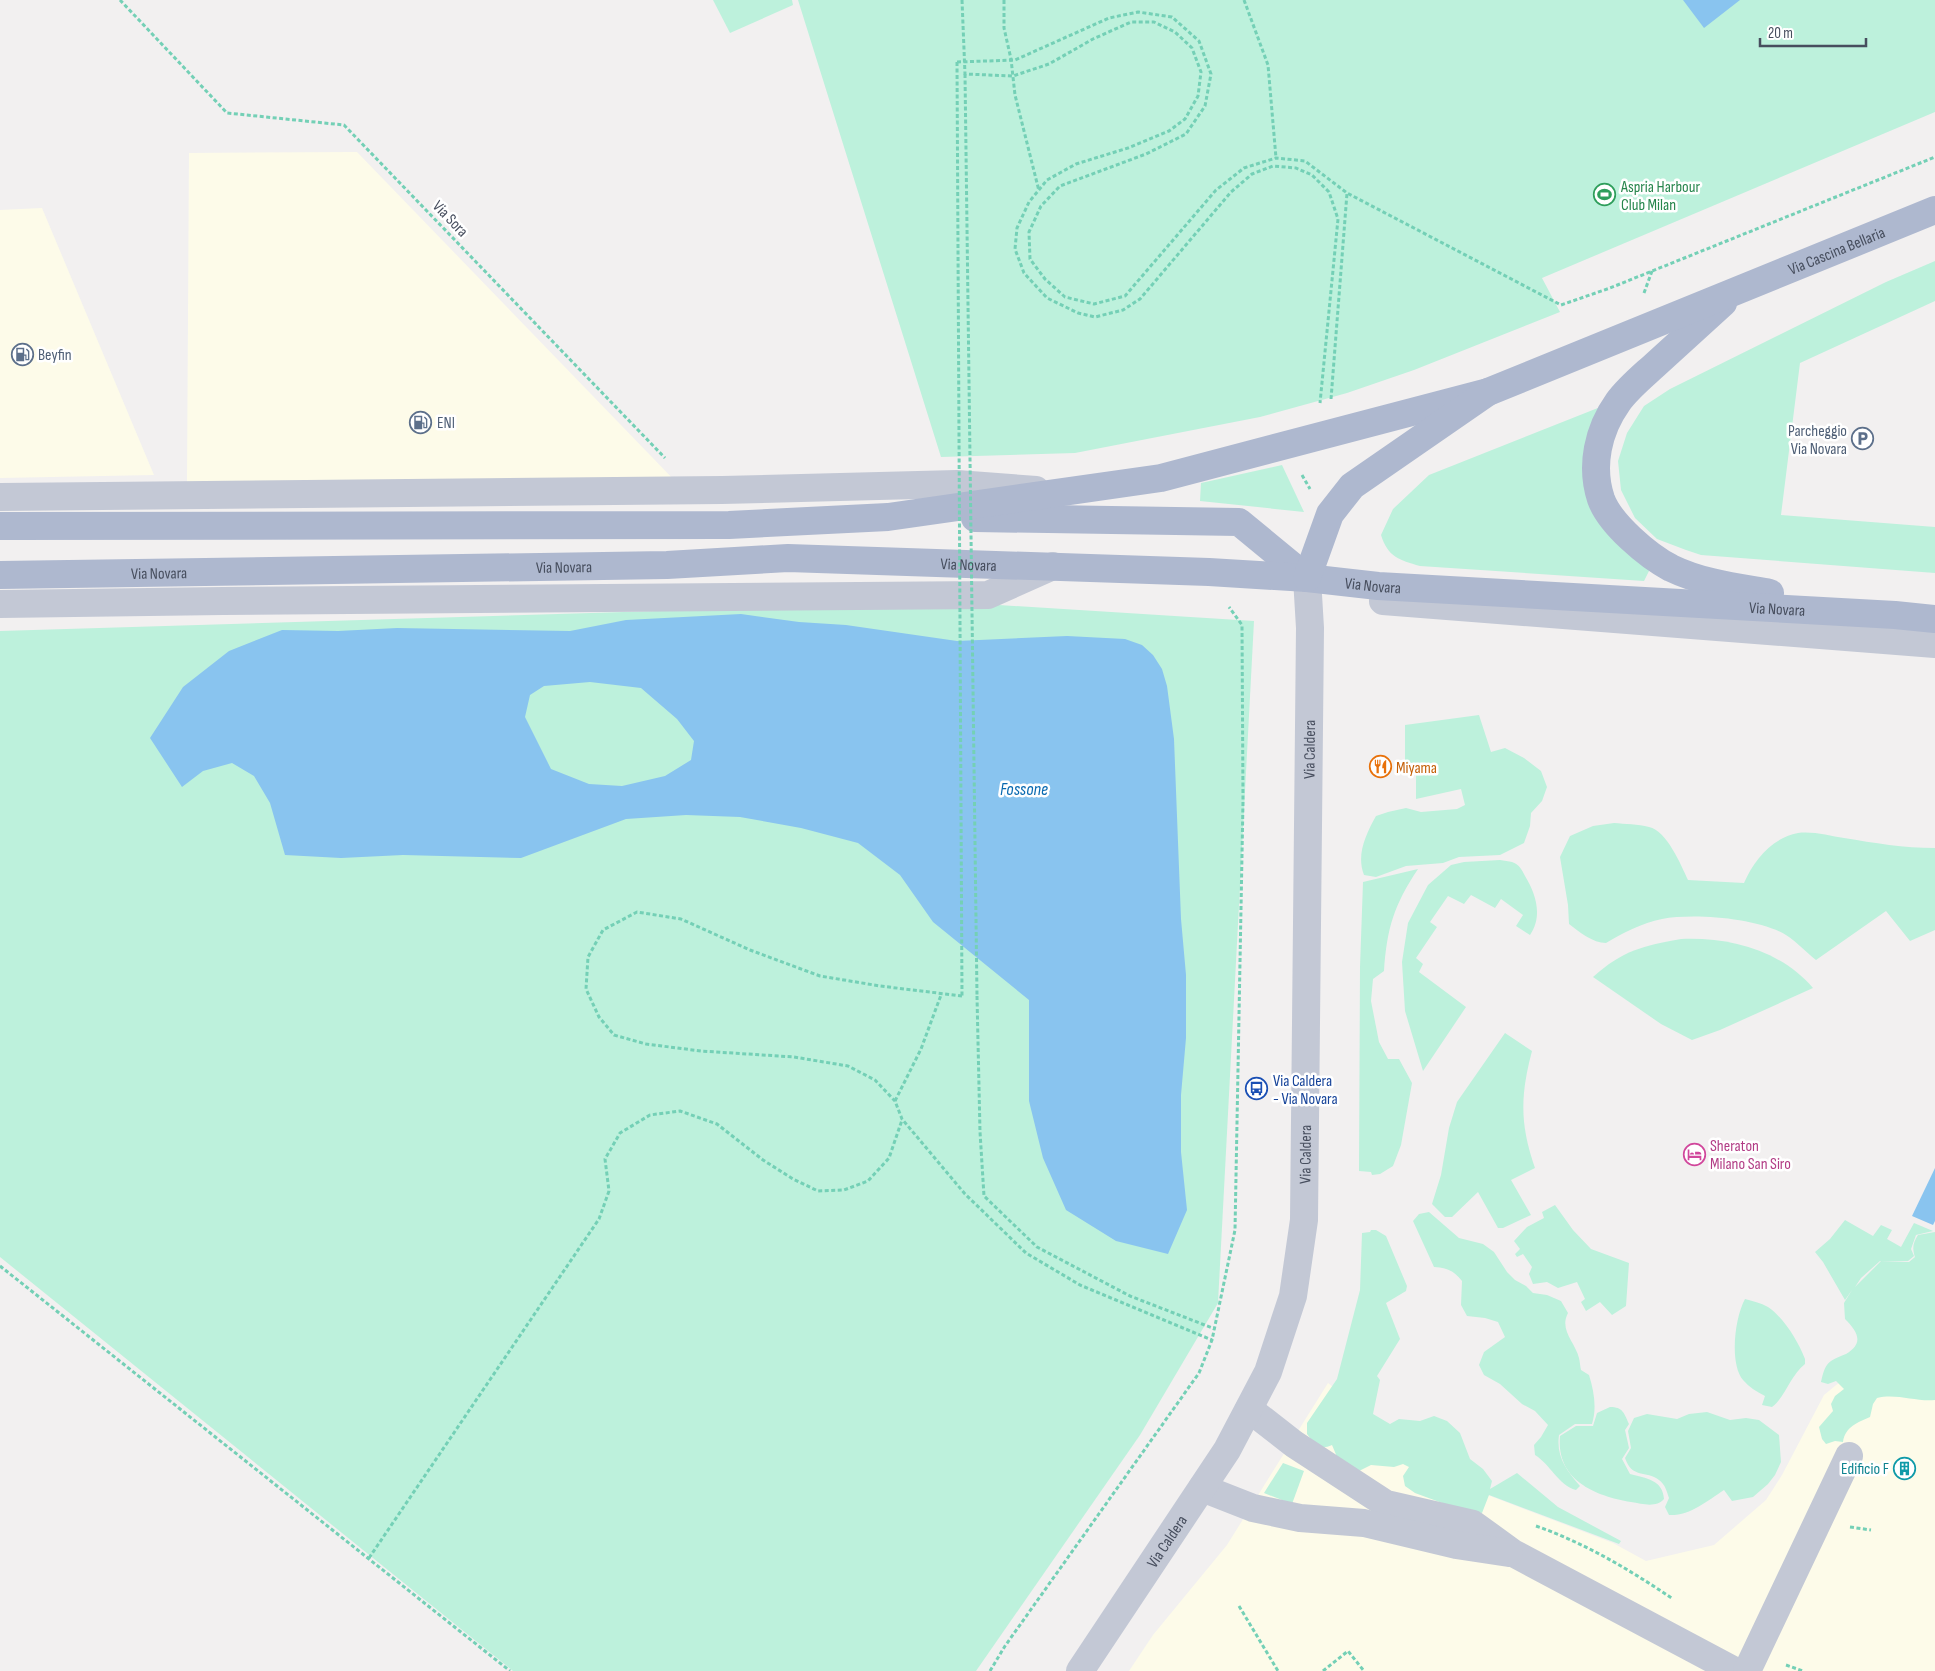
<svg xmlns="http://www.w3.org/2000/svg" width="1935" height="1671" viewBox="0 0 1935 1671" font-family="'Sofia Sans Condensed',sans-serif">
  <style>
    .commercial { fill: #fdfbe9 }
    .green { fill: #bdf1dc }
    .water { fill: #89c4ef; fill-rule: evenodd }
    .lines { fill: none; stroke-linecap: round; stroke-linejoin: round }
    .path { stroke: #74d0b6; stroke-width: 3; stroke-dasharray: 4 2.5; stroke-linecap: butt }
    .minor { stroke: #c3c8d5; stroke-width: 28 }
    .major { stroke: #aeb8cf; stroke-width: 28 }
    .path-bridge { stroke: #74d0b6; stroke-width: 3; stroke-dasharray: 4 2.5; stroke-linecap: butt }
    .labels { text-anchor: middle; stroke-width: 5; stroke-linejoin: round; paint-order: stroke }
    .leisure-label { font-size: 16px; fill: #27864d; stroke: #fff; text-anchor: start }
    .street-label { font-size: 16px; fill: #474e5e; stroke: #fff }
    .service-label { font-size: 16px; fill: #4e5e75; stroke: #fff; text-anchor: start }
    .food-label { font-size: 16px; fill: #c56008; stroke: #fff; text-anchor: start }
    .transit-label { font-size: 16px; fill: #164399; stroke: #fff; text-anchor: start }
    .hotel-label { font-size: 16px; fill: #b23c85; stroke: #fff; text-anchor: start }
    .culture-label { font-size: 16px; fill: #0d838f; stroke: #fff; text-anchor: end }
    .water-label { font-size: 18px; font-style: italic; fill: #0869b0; stroke: #fff }
  </style>
  <rect width="100%" height="100%" fill="#f2f0f0"/>
  <g class="commercial">
    <polygon points="357,152 678,484 187,485 189,153"/>
    <polygon points="42,208 154,475 0,478 0,210"/>
    <polygon points="1935,1359 1935,1671 1129,1671 1153,1635 1227,1545 1328,1383 1446,1479 1613,1543 1646,1561 1714,1545 1766,1500 1782,1475 1824,1395 1846,1377"/>
  </g>
  <g class="green">
    <polygon points="713,0 792,0 793,5 730,33"/>
    <polygon points="798,0 1935,0 1935,112 1542,278 1560,312 1414,370 1347,393 1260,417 1075,453 941,457"/>
    <polygon points="1935,261 1935,301 1800,363 1781,515 1935,527 1935,573 1701,555 1686,550 1657,539 1635,518 1621,490 1618,461 1627,433 1644,406 1670,389 1886,282"/>
    <path d="M 1613,402 L 1593,453 L 1650,569 L 1644,581 L 1420,566 C 1399,560 1388,557 1381,535 L 1393,509 L 1429,475 Z"/>
    <polygon points="1282,465 1304,512 1200,501 1201,483"/>
    <polygon points="951,602 1254,621 1218,1303 1140,1435 976,1671 513,1671 0,1257 0,631"/>
    <path d="M 1479,715 L 1491,752 L 1505,748 L 1524,758 L 1541,771 L 1547,787 L 1542,801 L 1531,813 L 1530,826 L 1524,843 L 1500,855 L 1459,857 L 1443,863 L 1406,866 L 1376,877 L 1364,875 C 1356,855 1366,834 1376,816 L 1388,812 L 1406,808 L 1421,812 L 1457,809 L 1465,805 L 1461,789 L 1416,799 L 1416,764 L 1405,764 L 1405,725 Z"/>
    <path d="M 1614,823 C 1625,824 1638,824 1649,827 C 1667,831 1681,865 1688,880 L 1744,883 C 1754,860 1772,838 1798,833 C 1813,831 1830,836 1844,838 C 1874,843 1904,848 1935,848 L 1935,930 L 1910,941 L 1886,911 L 1816,960 C 1806,952 1797,942 1786,935 C 1758,918 1694,913 1662,919 C 1642,923 1623,933 1606,943 C 1593,943 1579,932 1569,924 L 1568,905 L 1560,857 L 1570,836 L 1593,826 Z"/>
    <path d="M 1500,860 C 1504,861 1509,861 1512,862 C 1519,864 1522,870 1525,876 C 1536,894 1543,916 1530,935 L 1516,926 L 1523,915 L 1501,899 L 1495,908 L 1471,895 L 1464,904 L 1448,896 L 1430,922 L 1437,927 L 1416,958 L 1423,964 L 1419,972 L 1466,1007 L 1423,1071 L 1405,1011 L 1402,962 L 1408,923 L 1428,885 L 1451,865 L 1464,862 Z"/>
    <path d="M 1418,869 C 1394,905 1387,928 1384,971 L 1373,979 L 1371,1001 L 1379,1042 L 1388,1059 L 1399,1059 L 1412,1083 L 1401,1145 L 1393,1166 L 1380,1174 L 1372,1175 L 1371,1172 L 1359,1171 L 1360,967 L 1363,882 Z"/>
    <path d="M 1681,939 C 1730,937 1780,950 1813,988 L 1720,1030 L 1692,1040 L 1661,1024 L 1593,977 C 1623,950 1643,946 1681,939 Z"/>
    <path d="M 1505,1033 L 1532,1051 C 1520,1096 1520,1125 1535,1168 L 1511,1180 L 1531,1215 L 1503,1228 L 1498,1228 L 1478,1192 L 1452,1217 L 1445,1217 L 1432,1204 L 1441,1175 L 1449,1128 L 1457,1102 Z"/>
    <polygon points="1555,1205 1573,1230 1591,1249 1629,1263 1626,1306 1612,1315 1600,1302 1586,1311 1581,1302 1585,1299 1577,1282 1558,1288 1547,1282 1533,1284 1529,1274 1532,1267 1523,1254 1517,1257 1515,1254 1520,1249 1514,1241 1527,1227 1544,1218 1542,1212"/>
    <path d="M 1429,1212 L 1459,1238 L 1483,1244 L 1494,1252 L 1507,1272 L 1515,1280 L 1526,1286 L 1533,1293 L 1547,1295 L 1561,1301 L 1568,1313 C 1559,1330 1575,1342 1579,1358 C 1580,1362 1580,1366 1581,1370 L 1589,1375 C 1594,1391 1597,1408 1592,1424 L 1575,1424 L 1559,1435 C 1556,1456 1566,1470 1580,1486 L 1576,1490 C 1558,1485 1550,1464 1535,1455 L 1534,1445 L 1541,1437 L 1548,1425 L 1535,1411 L 1522,1404 L 1500,1384 L 1484,1375 L 1479,1365 L 1484,1352 L 1505,1337 L 1498,1322 L 1485,1318 L 1467,1316 L 1461,1305 L 1462,1281 C 1454,1271 1448,1268 1434,1267 L 1413,1221 L 1419,1214 Z"/>
    <path d="M 1845,1220 L 1873,1236 L 1881,1225 L 1892,1230 L 1887,1239 L 1901,1247 L 1914,1223 L 1933,1231 L 1916,1235 L 1911,1249 L 1914,1256 L 1908,1261 L 1880,1261 L 1861,1278 L 1855,1287 L 1881,1261 L 1909,1262 L 1915,1257 C 1912,1248 1913,1243 1918,1235 L 1935,1232 L 1935,1400 C 1916,1402 1896,1393 1877,1398 L 1873,1404 L 1870,1417 C 1858,1422 1845,1427 1843,1442 L 1835,1441 L 1826,1444 L 1822,1439 L 1819,1427 L 1833,1411 L 1831,1404 L 1835,1396 L 1844,1389 L 1836,1381 L 1828,1384 L 1821,1382 C 1823,1374 1824,1366 1831,1361 C 1835,1358 1841,1356 1846,1354 C 1865,1343 1857,1331 1845,1319 L 1844,1303 L 1852,1290 L 1845,1300 L 1823,1262 L 1815,1252 L 1830,1239 Z"/>
    <path d="M 1371,1230 L 1376,1230 L 1386,1236 L 1407,1286 L 1406,1291 L 1386,1303 L 1400,1339 L 1377,1376 L 1380,1380 L 1373,1414 L 1390,1424 L 1399,1419 L 1420,1421 L 1434,1416 L 1447,1421 L 1460,1433 L 1470,1459 L 1483,1469 L 1492,1481 L 1490,1489 L 1517,1473 L 1558,1507 L 1621,1541 L 1619,1544 L 1489,1495 L 1482,1513 L 1453,1507 L 1415,1493 L 1405,1486 L 1403,1476 L 1409,1467 L 1403,1464 L 1394,1467 L 1371,1465 L 1357,1472 L 1340,1464 L 1332,1445 C 1319,1451 1315,1444 1307,1434 L 1307,1423 L 1337,1379 L 1360,1290 L 1362,1233 L 1370,1232 Z"/>
    <path d="M 1745,1299 C 1752,1301 1761,1303 1768,1307 C 1784,1318 1798,1341 1805,1359 L 1805,1364 C 1790,1376 1786,1396 1772,1407 L 1762,1405 L 1765,1396 C 1757,1392 1749,1387 1743,1380 C 1729,1363 1735,1317 1745,1299 Z"/>
    <path d="M 1610,1407 C 1623,1407 1624,1413 1629,1424 L 1625,1430 L 1629,1448 L 1622,1459 L 1630,1474 C 1646,1478 1663,1480 1664,1499 C 1656,1508 1643,1504 1631,1502 C 1595,1496 1556,1480 1560,1436 L 1576,1426 L 1593,1426 L 1597,1413 Z"/>
    <path d="M 1707,1412 L 1730,1420 L 1746,1418 L 1759,1420 L 1779,1435 L 1781,1462 L 1775,1475 L 1768,1484 L 1753,1497 L 1732,1501 L 1724,1490 C 1707,1501 1690,1516 1669,1515 L 1665,1507 L 1669,1498 C 1667,1492 1665,1484 1659,1480 C 1646,1470 1632,1479 1625,1458 L 1631,1448 L 1628,1431 L 1634,1418 L 1647,1414 L 1677,1419 L 1689,1414 Z"/>
    <polygon points="1283,1463 1304,1471 1292,1504 1264,1493"/>
  </g>
  <g class="water">
    <polygon points="1683,0 1740,0 1704,28"/>
    <path d="M 741,614 L 799,622 L 846,625 L 957,641 L 1067,636 L 1125,639 L 1142,645 L 1153,655 L 1162,669 L 1167,686 L 1174,739 L 1181,919 L 1186,975 L 1186,1038 L 1181,1095 L 1181,1152 L 1187,1210 L 1168,1254 L 1116,1241 L 1066,1210 L 1043,1158 L 1029,1101 L 1029,1000 L 933,922 L 900,875 L 858,843 L 801,828 L 740,817 L 686,815 L 626,819 L 521,858 L 403,855 L 341,858 L 285,855 L 270,803 L 254,776 L 232,763 L 203,771 L 182,787 L 150,738 L 183,687 L 229,651 L 282,630 L 338,631 L 397,628 L 570,631 L 626,620 ZM 590,682 L 641,688 L 677,719 L 694,741 L 691,760 L 665,776 L 622,786 L 589,784 L 551,769 L 525,717 L 530,695 L 544,686 Z"/>
    <polygon points="1935,1168 1935,1221 1933,1225 1912,1216"/>
  </g>
  <g class="lines">
    <g class="path">
      <polyline points="120,0 227,113 344,125 665,458"/>
      <polyline points="962,0 965,74 1013,76 1049,64 1093,39 1131,22 1154,22 1175,32 1192,48 1201,72 1198,96 1185,119 1169,131 1128,148 1076,164 1047,180 1029,202 1017,228 1015,249 1024,273 1047,298 1078,313 1095,317 1123,310 1140,299 1231,192 1252,174 1273,166 1296,168 1312,175 1329,192 1338,219 1320,403"/>
      <polyline points="1004,0 1004,28 1011,59 1015,95 1039,191"/>
      <polyline points="1244,0 1268,65 1276,158"/>
      <polyline points="957,62 1015,60 1109,18 1138,12 1172,17 1199,41 1211,74 1205,106 1186,134 1146,154 1060,186 1041,206 1029,232 1030,259 1045,279 1065,297 1094,304 1125,296 1216,190 1244,168 1276,158 1305,161 1347,193 1561,305 1610,288 1935,157"/>
      <polyline points="1644,293 1652,271"/>
      <polyline points="1331,399 1347,193"/>
      <polyline points="1302,475 1310,489"/>
      <polyline points="962,996 880,986 820,976 750,950 681,919 637,912 603,930 588,957 586,989 599,1017 614,1035 646,1044 701,1051 794,1057 848,1066 875,1080 895,1101 902,1119 965,1194 1026,1253 1080,1285 1212,1340"/>
      <polyline points="977,996 980,1132 984,1196 1037,1247 1130,1296 1215,1329"/>
      <polyline points="895,1101 921,1049 941,995"/>
      <polyline points="0,1266 510,1671"/>
      <path d="M 1536,1526 C 1585,1543 1630,1570 1673,1599"/>
      <polyline points="1850,1527 1871,1530"/>
      <polyline points="369,1558 599,1219 609,1191 605,1159 620,1133 650,1115 680,1111 717,1124 763,1160 793,1179 818,1191 844,1190 868,1181 889,1158 902,1120"/>
      <polyline points="1239,1606 1278,1671"/>
      <polyline points="1786,1665 1803,1671"/>
      <polyline points="990,1671 1005,1646 1199,1373 1212,1340 1235,1230 1243,801 1242,625 1229,607"/>
      <polyline points="1323,1671 1348,1651 1364,1671"/>
    </g>
    <g class="minor">
      <polyline points="0,497 722,490 957,484 1036,490"/>
      <polyline points="1383,601 1935,644"/>
      <polyline points="0,604 223,601 988,595 1053,566"/>
      <polyline points="1249,1409 1294,1444 1386,1504 1473,1524 1513,1553 1735,1671"/>
      <polyline points="1202,1488 1253,1508 1300,1518 1364,1523 1456,1545 1509,1553"/>
      <path id="s1" d="M 1080,1671 L 1227,1450 L 1268,1372 L 1293,1296 L 1304,1220 L 1310,628 L 1307,578"/>
      <polyline points="1747,1671 1849,1456"/>
    </g>
    <g class="major">
      <path d="M 1723,303 C 1701,323 1678,344 1656,364 C 1643,376 1628,388 1618,402 C 1598,430 1590,466 1601,499 C 1610,524 1648,556 1671,568 C 1702,583 1736,587 1770,593"/>
      <polyline points="975,518 1239,522 1307,578"/>
      <polyline points="0,526 729,525 888,517 1161,478 1488,392"/>
      <path id="s2" d="M 0,575 L 667,565 L 788,558 L 1209,572 L 1307,578 L 1378,586 L 1895,615 L 1935,619"/>
      <path id="s3" d="M 1307,578 L 1330,514 L 1352,486 L 1488,392 L 1935,210"/>
    </g>
    <g class="path-bridge">
      <polyline points="957,62 962,996"/>
      <polyline points="965,74 977,996"/>
    </g>
  </g>
  <defs>
    <symbol id="stadium-ring" viewBox="-11 -11 22 22"><circle r="9.5" fill="#fff" stroke="#2e9e5b" stroke-width="1.5"/><path d="M0-5a6.5 5 0 1 0 0 10a6.5 5 0 1 0 0-10ZM-3.5-1.8h7v3.6h-7Z" fill="#2e9e5b"/></symbol>
    <symbol id="fuel-ring" viewBox="-11 -11 22 22"><circle r="9.5" fill="#fff" stroke="#5c6f8a" stroke-width="1.5"/><path d="M-5.5-6h7V0h2V4h1.3V-2.5L3-4.5l.8-.8L6-3V5H2.5V1h-1V6h-7ZM-4.2-4.7v3.2H.2V-4.7Z" fill="#5c6f8a"/></symbol>
    <symbol id="parking-ring" viewBox="-11 -11 22 22"><circle r="9.5" fill="#fff" stroke="#5c6f8a" stroke-width="1.5"/><path d="M-3.5-5.5H1a3.5 3.5 0 0 1 0 7H-1V5.5H-3.5ZM-1-3.4V-.6H.8a1.4 1.4 0 0 0 0-2.8Z" fill="#5c6f8a"/></symbol>
    <symbol id="restaurant-ring" viewBox="-11 -11 22 22"><circle r="9.5" fill="#fff" stroke="#e8710a" stroke-width="1.5"/><path d="M-5-6h1v4h1v-4h1v4h1v-4h1v5L-1.5 .5V6h-2V.5L-5-1ZM5-6V6H3V1.5H1.5Q1.5-4 5-6Z" fill="#e8710a"/></symbol>
    <symbol id="bus-ring" viewBox="-11 -11 22 22"><circle r="9.5" fill="#fff" stroke="#1a4fb4" stroke-width="1.5"/><path d="M-5-6H5V4H4V6H2V4H-2V6H-4V4H-5ZM-3.5-4V0h7V-4ZM-3.5 1.2v1.5H-2V1.2ZM2 1.2v1.5H3.5V1.2Z" fill="#1a4fb4"/></symbol>
    <symbol id="hotel-ring" viewBox="-11 -11 22 22"><circle r="9.5" fill="#fff" stroke="#d1479c" stroke-width="1.5"/><path d="M-6-4.5h1.5V1H6V5H4.5V3h-9V5H-6ZM-4 0a1.8 1.8 0 1 1 3.6 0ZM.5 0V-2.5h3Q6-2.5 6 0Z" fill="#d1479c"/></symbol>
    <symbol id="building-ring" viewBox="-11 -11 22 22"><circle r="9.5" fill="#fff" stroke="#0f9aa8" stroke-width="1.5"/><path d="M-4-6H4V6H1V3H-1V6H-4ZM-2.5-4.3h1.7v1.8h-1.7ZM.8-4.3h1.7v1.8H.8ZM-2.5-1h1.7V.8h-1.7ZM.8-1h1.7V.8H.8Z" fill="#0f9aa8"/></symbol>
  </defs>
  <g fill-rule="evenodd">
    <use href="#stadium-ring" x="1592" y="182" width="25" height="25"/>
    <use href="#fuel-ring" x="10" y="342" width="25" height="25"/>
    <use href="#fuel-ring" x="408" y="410" width="25" height="25"/>
    <use href="#parking-ring" x="1850" y="426" width="25" height="25"/>
    <use href="#restaurant-ring" x="1368" y="754" width="25" height="25"/>
    <use href="#bus-ring" x="1244" y="1076" width="25" height="25"/>
    <use href="#hotel-ring" x="1682" y="1142" width="25" height="25"/>
    <use href="#building-ring" x="1892" y="1456" width="25" height="25"/>
  </g>
  <g class="labels">
    <g class="leisure-label">
      <text x="1621" y="192">Aspria Harbour<tspan x="1621" dy="18">Club Milan</tspan></text>
    </g>
    <g class="street-label">
      <text transform="translate(451 218) rotate(46)" y="6">Via Sora</text>
      <text dy="6" stroke="none"><textPath href="#s3" startOffset="645">Via Cascina Bellaria</textPath></text>
      <text dy="6" stroke="none"><textPath href="#s2" startOffset="969">Via Novara</textPath></text>
      <text dy="6" stroke="none"><textPath href="#s2" startOffset="564">Via Novara</textPath></text>
      <text dy="6" stroke="none"><textPath href="#s2" startOffset="159">Via Novara</textPath></text>
      <text dy="6" stroke="none"><textPath href="#s2" startOffset="1374">Via Novara</textPath></text>
      <text dy="6" stroke="none"><textPath href="#s2" startOffset="1779">Via Novara</textPath></text>
      <text dy="6" stroke="none"><textPath href="#s1" startOffset="981">Via Caldera</textPath></text>
      <text dy="6" stroke="none"><textPath href="#s1" startOffset="576">Via Caldera</textPath></text>
      <text dy="6" stroke="none"><textPath href="#s1" startOffset="156">Via Caldera</textPath></text>
    </g>
    <g class="service-label">
      <text x="38" y="360">Beyfin</text>
      <text x="437" y="428">ENI</text>
      <text x="1847" y="436" text-anchor="end">Parcheggio<tspan x="1847" dy="18">Via Novara</tspan></text>
    </g>
    <g class="food-label">
      <text x="1396" y="773">Miyama</text>
    </g>
    <g class="transit-label">
      <text x="1273" y="1086">Via Caldera<tspan x="1273" dy="18">- Via Novara</tspan></text>
    </g>
    <g class="hotel-label">
      <text x="1710" y="1151">Sheraton<tspan x="1710" dy="18">Milano San Siro</tspan></text>
    </g>
    <g class="culture-label">
      <text x="1889" y="1474">Edificio F</text>
    </g>
    <g class="water-label">
      <text x="1024" y="795">Fossone</text>
    </g>
  </g>
  <path d="M1760 38v8h106v-8" fill="none" stroke="#474e5e" stroke-width="2.5"/>
  <text x="1768" y="38" font-size="15" fill="#474e5e" stroke="#ffffff" stroke-width="4" paint-order="stroke">20 m</text>
</svg>
